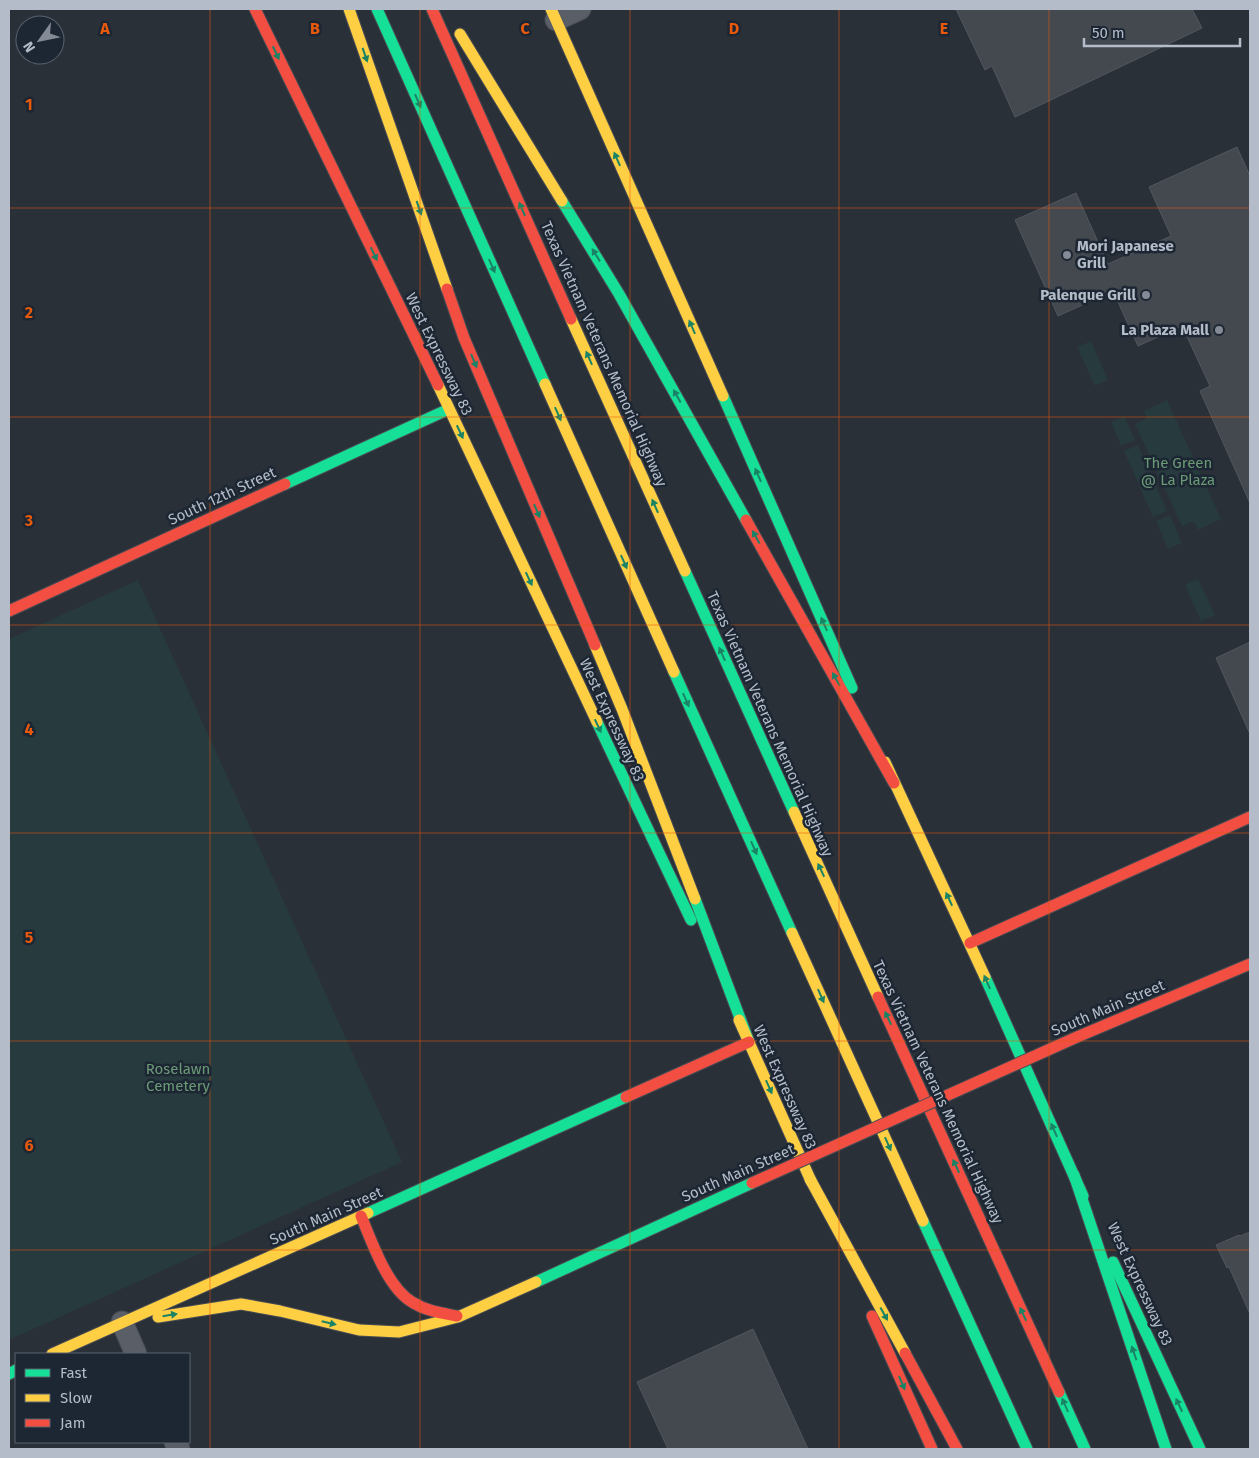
<svg xmlns="http://www.w3.org/2000/svg" width="1259" height="1458" viewBox="0 0 1259 1458" font-family="'Fira Sans',sans-serif">
  <style>
    .green { fill: #273a3e }
    .building { fill: #444950; stroke: #52575f }
    .lines { fill: none; stroke-linecap: round; stroke-linejoin: round }
    .street-casing { stroke: #484c53; stroke-width: 23 }
    .fast-casing { stroke: #484c53; stroke-width: 13 }
    .slow-casing { stroke: #484c53; stroke-width: 13 }
    .jam-casing { stroke: #484c53; stroke-width: 13 }
    .street { stroke: #5a5e66; stroke-width: 21 }
    .fast { stroke: #16e098; stroke-width: 11 }
    .slow { stroke: #ffcf43; stroke-width: 11 }
    .jam { stroke: #f24e42; stroke-width: 11 }
    .jam-bridge-casing { stroke: #484c53; stroke-width: 13; stroke-linecap: butt }
    .jam-bridge { stroke: #f24e42; stroke-width: 11 }
    .oneway { fill: #1a8366 }
    .grid { fill: none; stroke: #e8590c; stroke-width: 1; stroke-opacity: 0.55 }
    .poi-dot { fill: #848b96; stroke: #1d2633; stroke-width: 2 }
    .labels { text-anchor: middle; stroke-width: 5; stroke-linejoin: round; paint-order: stroke }
    .poi-label { font-size: 15px; font-weight: bold; fill: #b4bcc9; stroke: #1d2633; text-anchor: end }
    .street-label { font-size: 15px; fill: #b4bcc9; stroke: #1d2633 }
    .park-label { font-size: 15px; fill: #6b9a76; stroke: #1d2633 }
    .grid-label { font-size: 16px; text-anchor: middle; font-weight: bold; fill: #e8590c; stroke: #1d2633; stroke-width: 5; stroke-linejoin: round; paint-order: stroke }
  </style>
  <rect width="100%" height="100%" fill="#2a3038"/>
  <g class="green">
    <polygon points="1091,341 1108,380 1095,386 1077,347"/>
    <polygon points="1167,400 1221,519 1198,530 1194,521 1182,526 1135,424 1147,418 1144,411"/>
    <polygon points="1124,416 1135,440 1121,446 1111,422"/>
    <polygon points="1138,445 1167,511 1153,517 1124,451"/>
    <polygon points="1170,515 1182,543 1168,549 1156,521"/>
    <polygon points="1198,579 1215,615 1201,621 1185,585"/>
    <polygon points="138,580 402,1162 9,1340 9,639"/>
  </g>
  <g class="building">
    <polygon points="956,9 1192,9 1202,28 1015,117 992,66 985,70"/>
    <polygon points="1237,147 1250,176 1250,503 1200,391 1210,386 1182,326 1138,346 1113,291 1058,316 1015,220 1076,193 1108,264 1171,236 1149,187"/>
    <polygon points="1250,642 1250,734 1216,658"/>
    <polygon points="1250,1232 1250,1314 1229,1267 1227,1268 1216,1245 1239,1235 1240,1236"/>
    <polygon points="753,1329 808,1449 668,1449 637,1382"/>
  </g>
  <g class="lines">
    <defs>
      <g id="street">
        <polyline points="556,20 580,9"/>
        <polyline points="122,1322 136,1354"/>
        <polyline points="175,1442 179,1449"/>
      </g>
      <g id="fast">
        <polyline points="377,9 545,384"/>
        <polyline points="562,201 619,294 746,520"/>
        <polyline points="723,396 852,688"/>
        <polyline points="285,484 449,409"/>
        <polyline points="685,571 794,812"/>
        <polyline points="674,672 792,933"/>
        <polyline points="597,722 691,920"/>
        <polyline points="695,899 749,1042"/>
        <polyline points="985,977 1083,1196"/>
        <polyline points="1074,1175 1166,1449"/>
        <polyline points="368,1213 626,1097"/>
        <polyline points="923,1221 1027,1449"/>
        <polyline points="1113,1262 1200,1449"/>
        <polyline points="536,1282 752,1183"/>
        <polyline points="9,1374 16,1370"/>
        <polyline points="1059,1392 1085,1449"/>
      </g>
      <g id="slow">
        <polyline points="349,9 447,289"/>
        <polyline points="551,9 723,396"/>
        <polyline points="460,34 562,201"/>
        <polyline points="571,319 685,571"/>
        <polyline points="545,384 674,672"/>
        <polyline points="438,385 597,722"/>
        <polyline points="595,645 622,709 695,899"/>
        <polyline points="885,762 985,977"/>
        <polyline points="794,812 878,997"/>
        <polyline points="792,933 923,1221"/>
        <polyline points="739,1020 811,1181"/>
        <polyline points="810,1179 905,1353"/>
        <polyline points="158,1317 241,1304 280,1311 359,1330 399,1332 458,1317 536,1282"/>
        <polyline points="52,1354 368,1213"/>
      </g>
      <g id="jam">
        <polyline points="255,9 438,385"/>
        <polyline points="432,9 571,319"/>
        <polyline points="447,289 464,338 595,645"/>
        <polyline points="746,520 894,783"/>
        <polyline points="9,611 285,484"/>
        <polyline points="970,943 1250,817"/>
        <polyline points="878,997 1059,1392"/>
        <polyline points="1077,1037 1250,964"/>
        <polyline points="626,1097 749,1042"/>
        <path d="M 361,1216 C 372,1242 387,1287 412,1302 C 426,1311 442,1313 457,1316"/>
        <polyline points="872,1316 932,1449"/>
        <polyline points="905,1353 957,1449"/>
      </g>
    </defs>
    <use href="#street" class="street-casing"/>
    <use href="#fast" class="fast-casing"/>
    <use href="#slow" class="slow-casing"/>
    <use href="#jam" class="jam-casing"/>
    <use href="#street" class="street"/>
    <use href="#fast" class="fast"/>
    <use href="#slow" class="slow"/>
    <use href="#jam" class="jam"/>
    <defs>
      <polyline id="jam-bridge" points="752,1183 1077,1037"/>
    </defs>
    <use href="#jam-bridge" class="jam-bridge-casing"/>
    <use href="#jam-bridge" class="jam-bridge"/>
  </g>
  <defs><path id="oneway-solid" d="M-6-.8H1V-3.2L6.5 0L1 3.2V.8H-6Z" transform="scale(1.25)"/></defs>
  <g class="oneway">
    <use href="#oneway-solid" transform="translate(276 53) rotate(65)"/>
    <use href="#oneway-solid" transform="translate(365 55) rotate(71)"/>
    <use href="#oneway-solid" transform="translate(418 101) rotate(66)"/>
    <use href="#oneway-solid" transform="translate(617 159) rotate(-114)"/>
    <use href="#oneway-solid" transform="translate(419 208) rotate(71)"/>
    <use href="#oneway-solid" transform="translate(522 209) rotate(-114)"/>
    <use href="#oneway-solid" transform="translate(374 254) rotate(64)"/>
    <use href="#oneway-solid" transform="translate(596 255) rotate(-122)"/>
    <use href="#oneway-solid" transform="translate(492 266) rotate(66)"/>
    <use href="#oneway-solid" transform="translate(692 327) rotate(-114)"/>
    <use href="#oneway-solid" transform="translate(589 358) rotate(-114)"/>
    <use href="#oneway-solid" transform="translate(474 361) rotate(67)"/>
    <use href="#oneway-solid" transform="translate(677 396) rotate(-119)"/>
    <use href="#oneway-solid" transform="translate(558 414) rotate(66)"/>
    <use href="#oneway-solid" transform="translate(460 432) rotate(65)"/>
    <use href="#oneway-solid" transform="translate(758 475) rotate(-114)"/>
    <use href="#oneway-solid" transform="translate(655 506) rotate(-114)"/>
    <use href="#oneway-solid" transform="translate(537 511) rotate(67)"/>
    <use href="#oneway-solid" transform="translate(756 537) rotate(-119)"/>
    <use href="#oneway-solid" transform="translate(624 562) rotate(66)"/>
    <use href="#oneway-solid" transform="translate(529 579) rotate(65)"/>
    <use href="#oneway-solid" transform="translate(824 624) rotate(-114)"/>
    <use href="#oneway-solid" transform="translate(722 654) rotate(-114)"/>
    <use href="#oneway-solid" transform="translate(836 679) rotate(-119)"/>
    <use href="#oneway-solid" transform="translate(686 700) rotate(66)"/>
    <use href="#oneway-solid" transform="translate(598 726) rotate(65)"/>
    <use href="#oneway-solid" transform="translate(754 848) rotate(66)"/>
    <use href="#oneway-solid" transform="translate(821 870) rotate(-115)"/>
    <use href="#oneway-solid" transform="translate(949 899) rotate(-115)"/>
    <use href="#oneway-solid" transform="translate(987 982) rotate(-114)"/>
    <use href="#oneway-solid" transform="translate(821 996) rotate(66)"/>
    <use href="#oneway-solid" transform="translate(888 1018) rotate(-115)"/>
    <use href="#oneway-solid" transform="translate(769 1087) rotate(66)"/>
    <use href="#oneway-solid" transform="translate(1054 1130) rotate(-114)"/>
    <use href="#oneway-solid" transform="translate(888 1144) rotate(66)"/>
    <use href="#oneway-solid" transform="translate(956 1166) rotate(-115)"/>
    <use href="#oneway-solid" transform="translate(884 1314) rotate(61)"/>
    <use href="#oneway-solid" transform="translate(1023 1314) rotate(-115)"/>
    <use href="#oneway-solid" transform="translate(170 1315) rotate(-9)"/>
    <use href="#oneway-solid" transform="translate(329 1323) rotate(13)"/>
    <use href="#oneway-solid" transform="translate(1134 1353) rotate(-109)"/>
    <use href="#oneway-solid" transform="translate(902 1383) rotate(66)"/>
    <use href="#oneway-solid" transform="translate(1065 1405) rotate(-114)"/>
    <use href="#oneway-solid" transform="translate(1179 1405) rotate(-115)"/>
  </g>
  <path class="grid" d="M 210,9 L 210,1449M 420,9 L 420,1449M 630,9 L 630,1449M 839,9 L 839,1449M 1049,9 L 1049,1449M 9,208 L 1250,208M 9,417 L 1250,417M 9,625 L 1250,625M 9,833 L 1250,833M 9,1041 L 1250,1041M 9,1250 L 1250,1250"/>
  <g class="poi-dot">
    <circle cx="1067" cy="255" r="5"/>
    <circle cx="1146" cy="295" r="5"/>
    <circle cx="1219" cy="330" r="5"/>
  </g>
  <g class="labels">
    <g class="poi-label">
      <text x="1077" y="251" text-anchor="start">Mori Japanese<tspan x="1077" dy="17">Grill</tspan></text>
      <text x="1136" y="300">Palenque Grill</text>
      <text x="1209" y="335">La Plaza Mall</text>
    </g>
    <g class="street-label">
      <text transform="translate(439 354) rotate(64)" y="5">West Expressway 83</text>
      <text transform="translate(604 354) rotate(66)" y="5">Texas Vietnam Veterans Memorial Highway</text>
      <text transform="translate(222 496) rotate(-25)" y="5">South 12th Street</text>
      <text transform="translate(612 720) rotate(65)" y="5">West Expressway 83</text>
      <text transform="translate(770 724) rotate(66)" y="5">Texas Vietnam Veterans Memorial Highway</text>
      <text transform="translate(1108 1008) rotate(-23)" y="5">South Main Street</text>
      <text transform="translate(785 1087) rotate(66)" y="5">West Expressway 83</text>
      <text transform="translate(938 1092) rotate(65)" y="5">Texas Vietnam Veterans Memorial Highway</text>
      <text transform="translate(738 1173) rotate(-24)" y="5">South Main Street</text>
      <text transform="translate(326 1216) rotate(-24)" y="5">South Main Street</text>
      <text transform="translate(1140 1284) rotate(65)" y="5">West Expressway 83</text>
    </g>
    <g class="park-label">
      <text x="1178" y="468">The Green<tspan x="1178" dy="17">@ La Plaza</tspan></text>
      <text x="178" y="1074">Roselawn<tspan x="178" dy="17">Cemetery</tspan></text>
    </g>
  </g>
  <g class="grid-label">
    <text x="105" y="34">A</text>
    <text x="315" y="34">B</text>
    <text x="525" y="34">C</text>
    <text x="734" y="34">D</text>
    <text x="944" y="34">E</text>
    <text x="29" y="110">1</text>
    <text x="29" y="318">2</text>
    <text x="29" y="526">3</text>
    <text x="29" y="735">4</text>
    <text x="29" y="943">5</text>
    <text x="29" y="1151">6</text>
  </g>
  <rect width="1259" height="1458" fill="none" stroke="#b4bcc9" stroke-width="20"/>
  <rect x="15" y="1353" width="175" height="90" fill="#1d2633" stroke="#59626f"/>
  <rect x="25" y="1369" width="25" height="8" fill="#16e098" stroke="#59626f"/>
  <text x="60" y="1378" font-size="15" fill="#b4bcc9">Fast</text>
  <rect x="25" y="1394" width="25" height="8" fill="#ffcf43" stroke="#59626f"/>
  <text x="60" y="1403" font-size="15" fill="#b4bcc9">Slow</text>
  <rect x="25" y="1419" width="25" height="8" fill="#f24e42" stroke="#59626f"/>
  <text x="60" y="1428" font-size="15" fill="#b4bcc9">Jam</text>
  <g transform="translate(40 40) rotate(237)"><circle r="24" fill="#1d2633" stroke="#59626f"/>
  <path d="M0-4L9 19L0 12L-9 19Z" fill="#848b96"/>
  <text y="-8" font-size="14" font-weight="bold" text-anchor="middle" fill="#b4bcc9">N</text>
  </g>
  <path d="M1084 38v8h156v-8" fill="none" stroke="#b4bcc9" stroke-width="2.5"/>
  <text x="1092" y="38" font-size="15" fill="#b4bcc9" stroke="#1d2633" stroke-width="4" paint-order="stroke">50 m</text>
</svg>
